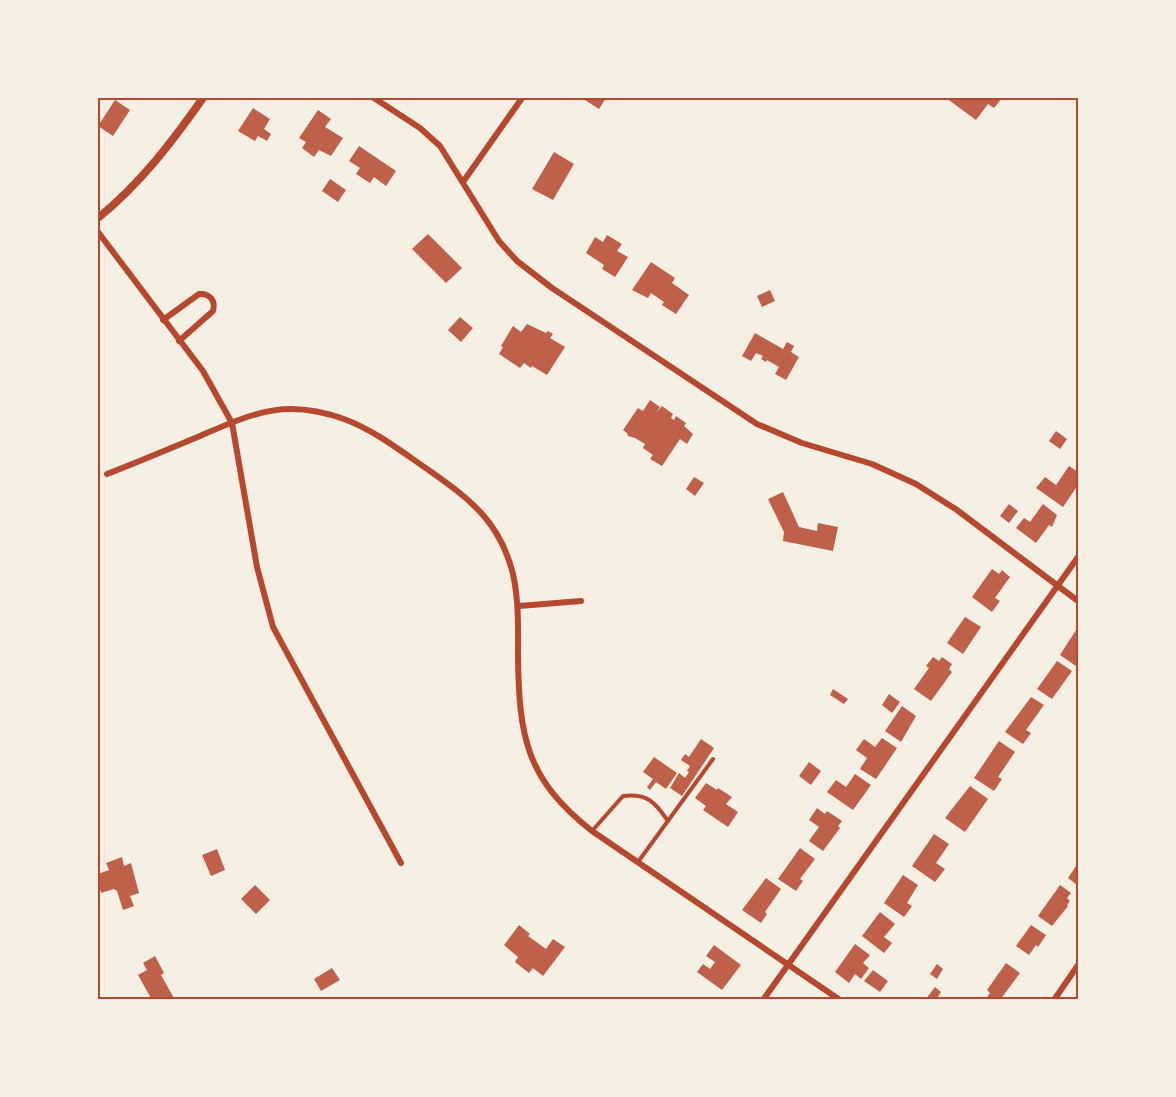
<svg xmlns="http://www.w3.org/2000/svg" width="1176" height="1097" viewBox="0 0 1176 1097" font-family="Poppins,sans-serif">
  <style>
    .building { fill: #bf614a }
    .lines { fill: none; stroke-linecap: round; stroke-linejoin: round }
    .service { stroke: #b5482f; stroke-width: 4 }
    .minor { stroke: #b5482f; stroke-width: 6 }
    .tertiary { stroke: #b5482f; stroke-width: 8 }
    .neatline { fill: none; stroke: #b5482f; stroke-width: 2 }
  </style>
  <rect width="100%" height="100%" fill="#f6efe4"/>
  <g class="building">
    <polygon points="582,98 606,98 599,109"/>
    <polygon points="946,98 1002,98 994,108 988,104 976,120"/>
    <polygon points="115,100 130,110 113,136 98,126"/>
    <polygon points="253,108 270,119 264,129 271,134 267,141 258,136 255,141 238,131"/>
    <polygon points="318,110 331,119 325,127 343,138 331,156 319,150 314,157 302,148 306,142 299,138"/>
    <polygon points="359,146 396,171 386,186 374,177 370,183 356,174 360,168 349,161"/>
    <polygon points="554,152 574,164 553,200 532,189"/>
    <polygon points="330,179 346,190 338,202 322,191"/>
    <polygon points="428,234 462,268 446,283 412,249"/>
    <polygon points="607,235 622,244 617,251 628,257 615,277 602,269 604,265 586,253 595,237 603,242"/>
    <polygon points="651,262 675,278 672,283 689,295 676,314 662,305 664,302 651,293 648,298 632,290"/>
    <polygon points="770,290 775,301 762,307 757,296"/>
    <polygon points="460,317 473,328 461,342 448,330"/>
    <polygon points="527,324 546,333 548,331 553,334 550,338 565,347 547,375 532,366 531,368 524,363 520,368 499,354 503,347 501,346 513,326 521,332"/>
    <polygon points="755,333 783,349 787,342 794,346 791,352 799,357 786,380 775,374 779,367 767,360 766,362 761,359 763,356 756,353 751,361 742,356"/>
    <polygon points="650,400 660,407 656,413 662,406 673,414 671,418 674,420 676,416 686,423 684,426 693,434 687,444 680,439 662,466 650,459 653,455 643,448 645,444 635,438 628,436 627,433 623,430 638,408 643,411"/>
    <polygon points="1056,431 1067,439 1060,449 1049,441"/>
    <polygon points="1069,466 1078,472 1078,485 1063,507 1036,488 1045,477 1056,485"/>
    <polygon points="694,477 704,483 695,496 686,489"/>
    <polygon points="783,492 799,527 817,531 818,523 838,527 833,551 783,541 784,532 768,499"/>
    <polygon points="1009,504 1018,511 1009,523 1000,516"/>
    <polygon points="1043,504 1057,515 1052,527 1049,525 1036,543 1016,528 1024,518 1030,522"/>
    <polygon points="992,569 999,574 1002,570 1010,577 995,598 1000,601 992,612 972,597"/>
    <polygon points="965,617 981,627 963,654 947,643"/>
    <polygon points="1078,627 1078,662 1076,666 1060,655"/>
    <polygon points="933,657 939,661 942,657 952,664 949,669 952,672 931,701 914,689 929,668 926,666"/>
    <polygon points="1057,661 1072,671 1052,699 1037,689"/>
    <polygon points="833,689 848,699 844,704 830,695"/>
    <polygon points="889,694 900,702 892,713 882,705"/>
    <polygon points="1031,697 1044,705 1026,730 1031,733 1023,744 1005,732"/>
    <polygon points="902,706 916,716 901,742 885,731"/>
    <polygon points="882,738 897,748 876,779 860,769 867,758 856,750 864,739 875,747"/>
    <polygon points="701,739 714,748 682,796 670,788 679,773 685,778 689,772 687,771 690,766 681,760 685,754 689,757"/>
    <polygon points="999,741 1015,752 998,777 1002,779 994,791 974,778"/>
    <polygon points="654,757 677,773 666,789 656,782 650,790 647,787 653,779 643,772"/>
    <polygon points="809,762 821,771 811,785 799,776"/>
    <polygon points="855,774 871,785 853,810 827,792 836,780 846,787"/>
    <polygon points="706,783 717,790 718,788 732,797 726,804 738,812 728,827 703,810 706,806 695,798"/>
    <polygon points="970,786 988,799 965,832 945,818"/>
    <polygon points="817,808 825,814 827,811 842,821 838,826 840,828 823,851 809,841 819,827 809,820"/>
    <polygon points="934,834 949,844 936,863 945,869 935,882 912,866"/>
    <polygon points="800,848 815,859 800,879 803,881 796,891 778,879"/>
    <polygon points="217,849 225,870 211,876 202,855"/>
    <polygon points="122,857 124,866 131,863 139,893 130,896 134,906 123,910 117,891 114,889 101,893 98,883 98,874 109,870 106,863"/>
    <polygon points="1078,863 1078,882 1077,885 1068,878"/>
    <polygon points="903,875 918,885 907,903 912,906 904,917 884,903"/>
    <polygon points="766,878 781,889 765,912 767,914 761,923 742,910"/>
    <polygon points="255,885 270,900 256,914 241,899"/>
    <polygon points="1060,885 1071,893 1067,898 1070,901 1067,905 1068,906 1052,926 1038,916"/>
    <polygon points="880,912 895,924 884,937 892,943 884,953 862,936"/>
    <polygon points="519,925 530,934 528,936 546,949 553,939 565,947 543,976 533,968 529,973 515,962 518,957 504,945"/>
    <polygon points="1031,925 1046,935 1038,947 1036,945 1029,955 1016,946"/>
    <polygon points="855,944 870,955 863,963 869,968 861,979 855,974 849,983 835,972"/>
    <polygon points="714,945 741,965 722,990 697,972 703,964 710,969 715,962 706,956"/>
    <polygon points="155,956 164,973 161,975 175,1000 152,1000 138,975 147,970 143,963"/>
    <polygon points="1006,963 1020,973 1000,1000 985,1000 990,993 987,990"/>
    <polygon points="937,964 943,969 937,979 930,974"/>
    <polygon points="332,968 340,980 321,991 314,979"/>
    <polygon points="873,970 888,981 880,992 864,981"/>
    <polygon points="935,987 941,992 936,1000 925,1000"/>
  </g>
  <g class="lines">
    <g class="service">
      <path d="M 592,831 L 623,796 C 647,793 655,802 668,821"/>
      <polyline points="638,862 713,759"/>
    </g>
    <g class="minor">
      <polyline points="374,98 420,128 440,146 499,241 517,261 552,288 757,424 802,443 872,464 916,484 957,510 1078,601"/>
      <polyline points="463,182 522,98"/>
      <polyline points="98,232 203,371 232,423 257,567 273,627 401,863"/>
      <path d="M 163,320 L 199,294 C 210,293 216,301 213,311 L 179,341"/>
      <path d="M 107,474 C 138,462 169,449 200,436 C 228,424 259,409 291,409 C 309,409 327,413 344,419 C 376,431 402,452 430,471 C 471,500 500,522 513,574 C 519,602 518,628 518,656 C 519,737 526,779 592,831 L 840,1000"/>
      <polyline points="519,606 581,601"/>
      <polyline points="763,1000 1078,557"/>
      <polyline points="1054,1000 1078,965"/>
    </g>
    <path class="tertiary" d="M 98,218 C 140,184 172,142 203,98"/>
  </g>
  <rect width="1176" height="1097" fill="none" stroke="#f6efe4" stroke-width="198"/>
  <rect x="99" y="99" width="978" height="899" class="neatline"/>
</svg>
